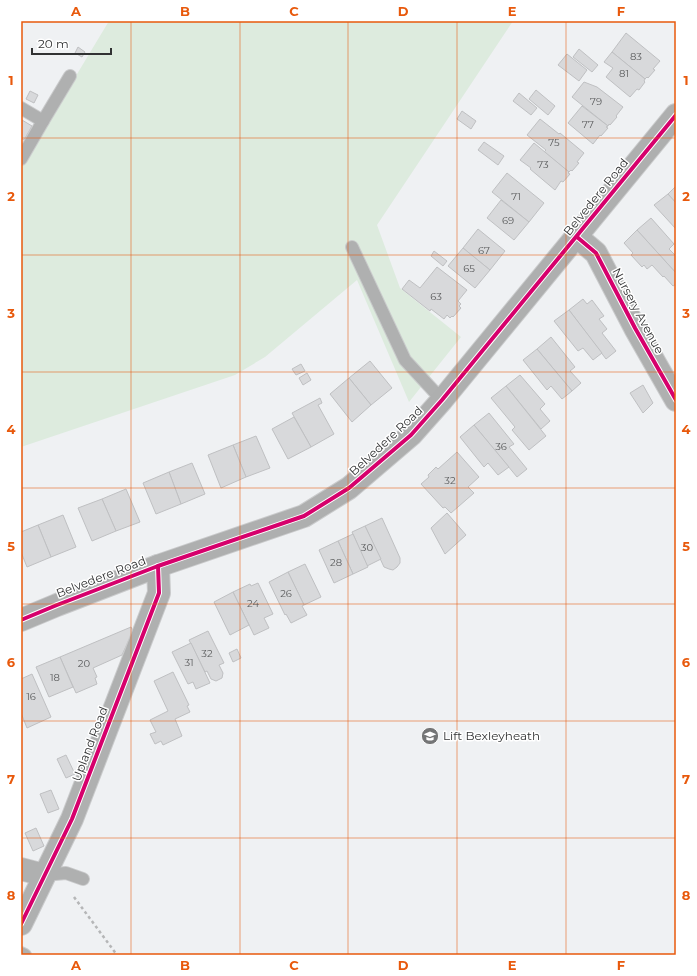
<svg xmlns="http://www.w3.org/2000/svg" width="697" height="976" viewBox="0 0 697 976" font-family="Montserrat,sans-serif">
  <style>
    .green { fill: #ddebde }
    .building { fill: #d8d9db; stroke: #bfc0c2 }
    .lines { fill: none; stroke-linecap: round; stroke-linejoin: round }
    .lane-casing { stroke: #cacbcc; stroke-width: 14 }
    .street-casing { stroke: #cacbcc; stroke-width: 24 }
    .secondary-casing { stroke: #cacbcc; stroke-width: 24 }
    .path { stroke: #b5b6b7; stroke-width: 2.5; stroke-dasharray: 3 3; stroke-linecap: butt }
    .lane { stroke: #afb0b0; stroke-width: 12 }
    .street { stroke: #afb0b0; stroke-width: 22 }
    .secondary { stroke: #aeafaf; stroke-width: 22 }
    .cycleway-casing { stroke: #fff; stroke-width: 6 }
    .cycleway { stroke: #d6006c; stroke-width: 4 }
    .grid { fill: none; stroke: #e8590c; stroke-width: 1; stroke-opacity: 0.55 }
    .labels { text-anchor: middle; stroke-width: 3; stroke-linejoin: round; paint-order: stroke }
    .number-label { font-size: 10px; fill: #5b5c5d }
    .street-label { font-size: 12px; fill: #313233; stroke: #fff }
    .poi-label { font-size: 12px; fill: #313233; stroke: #fff; text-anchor: start }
    .neatline { fill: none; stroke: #e8590c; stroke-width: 1.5 }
    .grid-label { font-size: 13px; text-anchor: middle; font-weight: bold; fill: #e8590c }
  </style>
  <rect width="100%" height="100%" fill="#eff1f3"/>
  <polygon class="green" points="109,21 513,21 377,225 400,288 461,337 409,402 357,280 265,357 235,375 21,447 21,167"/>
  <g class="building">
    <polygon points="626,33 660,61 653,69 655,70 648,78 647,77 645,79 612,52"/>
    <polygon points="78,47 85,52 82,57 75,53"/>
    <polygon points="579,49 598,65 592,72 573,57"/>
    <polygon points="612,52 645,79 644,81 645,82 639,90 637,89 630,97 606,77 613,68 604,62"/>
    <polygon points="567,54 587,70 579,81 558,65"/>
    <polygon points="584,82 597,87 623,107 616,116 617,117 610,125 609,124 608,126 572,97"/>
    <polygon points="536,90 555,106 548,115 529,99"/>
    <polygon points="30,91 38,95 34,103 26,99"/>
    <polygon points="519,93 537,108 531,115 513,101"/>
    <polygon points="582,106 608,126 606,127 608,128 601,136 600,135 593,144 568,123"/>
    <polygon points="462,111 476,121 471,129 457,119"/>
    <polygon points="540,119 559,134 560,133 584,153 577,162 579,163 572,171 571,170 569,172 544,152 546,150 527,135"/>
    <polygon points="22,120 32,126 24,140 21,138"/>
    <polygon points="484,142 504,156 498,165 478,150"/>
    <polygon points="534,143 569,172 568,173 570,174 563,182 561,181 555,190 530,169 531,168 520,160"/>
    <polygon points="507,173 544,203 529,222 492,192"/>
    <polygon points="676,186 676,203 668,194"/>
    <polygon points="668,194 676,203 676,229 654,205"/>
    <polygon points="501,200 529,222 514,240 487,218"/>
    <polygon points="651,218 674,244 669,249 676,256 676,273 637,230"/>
    <polygon points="478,229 505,251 490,270 463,248"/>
    <polygon points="637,230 676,273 676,284 673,286 664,276 663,277 652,265 647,269 644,265 642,267 631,255 633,253 624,243"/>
    <polygon points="463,248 490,270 475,288 448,266"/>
    <polygon points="434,251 447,261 443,266 431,256"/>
    <polygon points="437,267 467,290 458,301 461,304 459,306 461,308 453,317 452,316 450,318 447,315 444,319 431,309 430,311 402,289 409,280 420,288"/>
    <polygon points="583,299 587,304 592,300 604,316 599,319 607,329 602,333 616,351 606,359 569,310"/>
    <polygon points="569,310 602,353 593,360 583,348 578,351 554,321"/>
    <polygon points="551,337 575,367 570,371 581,383 572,391 537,349"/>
    <polygon points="537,349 572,391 562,399 551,386 547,390 523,360"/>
    <polygon points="370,361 392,388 371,405 349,378"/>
    <polygon points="301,364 305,371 296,375 292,369"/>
    <polygon points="307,373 311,380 303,385 299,378"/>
    <polygon points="520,375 545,404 540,409 550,421 541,429 506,386"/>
    <polygon points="349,378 371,405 352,422 330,394"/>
    <polygon points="643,385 653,403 643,413 630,393"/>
    <polygon points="506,386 546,436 529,450 512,430 515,427 491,398"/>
    <polygon points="320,398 322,403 318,405 334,434 311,447 292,413"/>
    <polygon points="489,413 514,444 509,447 527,469 517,477 474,425"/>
    <polygon points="294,417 311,447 288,459 272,429"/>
    <polygon points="474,425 509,467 498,475 488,463 484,467 460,437"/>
    <polygon points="256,436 270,468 246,477 233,445"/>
    <polygon points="233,445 246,477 221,488 208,455"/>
    <polygon points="457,452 479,477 468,487 474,493 451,513 445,507 443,508 421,484 429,477 428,475 436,467 438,469"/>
    <polygon points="192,463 205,494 181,504 169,472"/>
    <polygon points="169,472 181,504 156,514 143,483"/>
    <polygon points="126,489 140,522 116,531 102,499"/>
    <polygon points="102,499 116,531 92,541 78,508"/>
    <polygon points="447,513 466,535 445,554 431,528"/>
    <polygon points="63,515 76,547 51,557 38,525"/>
    <polygon points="382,518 400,558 400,563 397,567 393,570 389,569 384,567 365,526"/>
    <polygon points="38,525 51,557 27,567 21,552 21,532"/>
    <polygon points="365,526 381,559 367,566 352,532"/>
    <polygon points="353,534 368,567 353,574 338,541"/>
    <polygon points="338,541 353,574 334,583 319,550"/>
    <polygon points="305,564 321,597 304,605 288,572"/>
    <polygon points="288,572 304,605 302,606 307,615 291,623 286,614 285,615 269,582"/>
    <polygon points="258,583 273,614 264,618 269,628 254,635 233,592 250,584 251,586"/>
    <polygon points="233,592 249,625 230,635 214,602"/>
    <polygon points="131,627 133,631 122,655 93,668 97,677 95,678 97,684 76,693 60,657"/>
    <polygon points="208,631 224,663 219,665 223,673 222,678 216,681 211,679 207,671 205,672 189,640"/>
    <polygon points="191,643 210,683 196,689 193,682 188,684 172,652"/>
    <polygon points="237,649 241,658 233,662 229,653"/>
    <polygon points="60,657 73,687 49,697 36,667"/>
    <polygon points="173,672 189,705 187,706 190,712 175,719 182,736 163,745 161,741 155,744 150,734 156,732 150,720 168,711 154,681"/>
    <polygon points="32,674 51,717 27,728 21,713 21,679"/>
    <polygon points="66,755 75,774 66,778 57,759"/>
    <polygon points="51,790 59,809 48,813 40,794"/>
    <polygon points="36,828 44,846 33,851 25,833"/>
  </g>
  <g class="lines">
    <defs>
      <g id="lane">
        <polyline points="21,108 43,121 21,159"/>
        <polyline points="43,121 70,76"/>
        <polyline points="352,247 405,360 442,400"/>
        <polyline points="44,875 66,873 83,879"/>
        <polyline points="21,953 25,955"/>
      </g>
      <g id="street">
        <polyline points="577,237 596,253 635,328 676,400"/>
        <polyline points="21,869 44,875"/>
        <polyline points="21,924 72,819 159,593 158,566"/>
      </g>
      <polyline id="secondary" points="21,620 57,605 158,566 304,516 349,488 411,435 442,400 676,115"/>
    </defs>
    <use href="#lane" class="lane-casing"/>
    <use href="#street" class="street-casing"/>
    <use href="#secondary" class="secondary-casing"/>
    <polyline class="path" points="74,897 117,955"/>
    <use href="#lane" class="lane"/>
    <use href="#street" class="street"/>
    <use href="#secondary" class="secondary"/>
    <defs>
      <g id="cycleway">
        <polyline points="577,237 596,253 635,328 676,400"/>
        <polyline points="21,620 57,605 158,566 304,516 349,488 411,435 442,400 676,115"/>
        <polyline points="21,924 72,819 159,593 158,566"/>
      </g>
    </defs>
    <use href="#cycleway" class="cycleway-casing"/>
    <use href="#cycleway" class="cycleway"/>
  </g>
  <path class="grid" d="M 131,21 L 131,955M 240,21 L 240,955M 348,21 L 348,955M 457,21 L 457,955M 566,21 L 566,955M 21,138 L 676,138M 21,255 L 676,255M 21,372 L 676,372M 21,488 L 676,488M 21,604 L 676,604M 21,721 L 676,721M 21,838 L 676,838"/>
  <defs>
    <symbol id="school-disc" viewBox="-11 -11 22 22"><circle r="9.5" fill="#747576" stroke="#fff"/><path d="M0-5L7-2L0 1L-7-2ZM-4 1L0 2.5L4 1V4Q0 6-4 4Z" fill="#fff"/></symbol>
  </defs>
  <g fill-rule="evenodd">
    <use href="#school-disc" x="420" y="726" width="20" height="20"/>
  </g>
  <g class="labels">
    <g class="number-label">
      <text x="636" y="60">83</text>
      <text x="624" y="77">81</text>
      <text x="596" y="105">79</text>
      <text x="588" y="128">77</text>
      <text x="554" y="146">75</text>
      <text x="543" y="168">73</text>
      <text x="516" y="200">71</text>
      <text x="508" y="224">69</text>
      <text x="484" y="254">67</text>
      <text x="469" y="272">65</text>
      <text x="436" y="300">63</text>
      <text x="501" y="450">36</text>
      <text x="450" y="484">32</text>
      <text x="367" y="551">30</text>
      <text x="336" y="566">28</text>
      <text x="286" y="597">26</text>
      <text x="253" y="607">24</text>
      <text x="207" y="657">32</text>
      <text x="189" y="666">31</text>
      <text x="84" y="667">20</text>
      <text x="55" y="681">18</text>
      <text x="31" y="700">16</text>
    </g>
    <g class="street-label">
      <text transform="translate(596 197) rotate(-51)" y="4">Belvedere Road</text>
      <text transform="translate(638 311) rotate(62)" y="4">Nursery Avenue</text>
      <text transform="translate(386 441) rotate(-43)" y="4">Belvedere Road</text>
      <text transform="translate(101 577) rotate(-21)" y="4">Belvedere Road</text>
      <text transform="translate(90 744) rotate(-69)" y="4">Upland Road</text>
    </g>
    <g class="poi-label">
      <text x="443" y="740">Lift Bexleyheath</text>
    </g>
  </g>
  <rect width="697" height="976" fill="none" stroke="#ffffff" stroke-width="44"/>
  <path d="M32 48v6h79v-6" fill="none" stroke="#313233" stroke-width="2"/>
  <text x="38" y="48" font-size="12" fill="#313233" stroke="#ffffff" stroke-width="3" paint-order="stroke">20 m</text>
  <rect x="22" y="22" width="653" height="932" class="neatline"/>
  <g class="grid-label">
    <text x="76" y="16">A</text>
    <text x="185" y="16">B</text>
    <text x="294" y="16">C</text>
    <text x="403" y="16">D</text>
    <text x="512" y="16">E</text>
    <text x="621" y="16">F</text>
    <text x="11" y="85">1</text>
    <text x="686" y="85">1</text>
    <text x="11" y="201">2</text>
    <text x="686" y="201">2</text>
    <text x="11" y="318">3</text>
    <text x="686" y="318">3</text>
    <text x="11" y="434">4</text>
    <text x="686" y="434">4</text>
    <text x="11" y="551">5</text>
    <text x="686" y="551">5</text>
    <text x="11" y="667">6</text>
    <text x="686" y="667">6</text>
    <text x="11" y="784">7</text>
    <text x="686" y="784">7</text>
    <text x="11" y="900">8</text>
    <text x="686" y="900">8</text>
    <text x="76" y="970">A</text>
    <text x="185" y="970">B</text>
    <text x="294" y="970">C</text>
    <text x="403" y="970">D</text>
    <text x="512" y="970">E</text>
    <text x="621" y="970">F</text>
  </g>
</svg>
